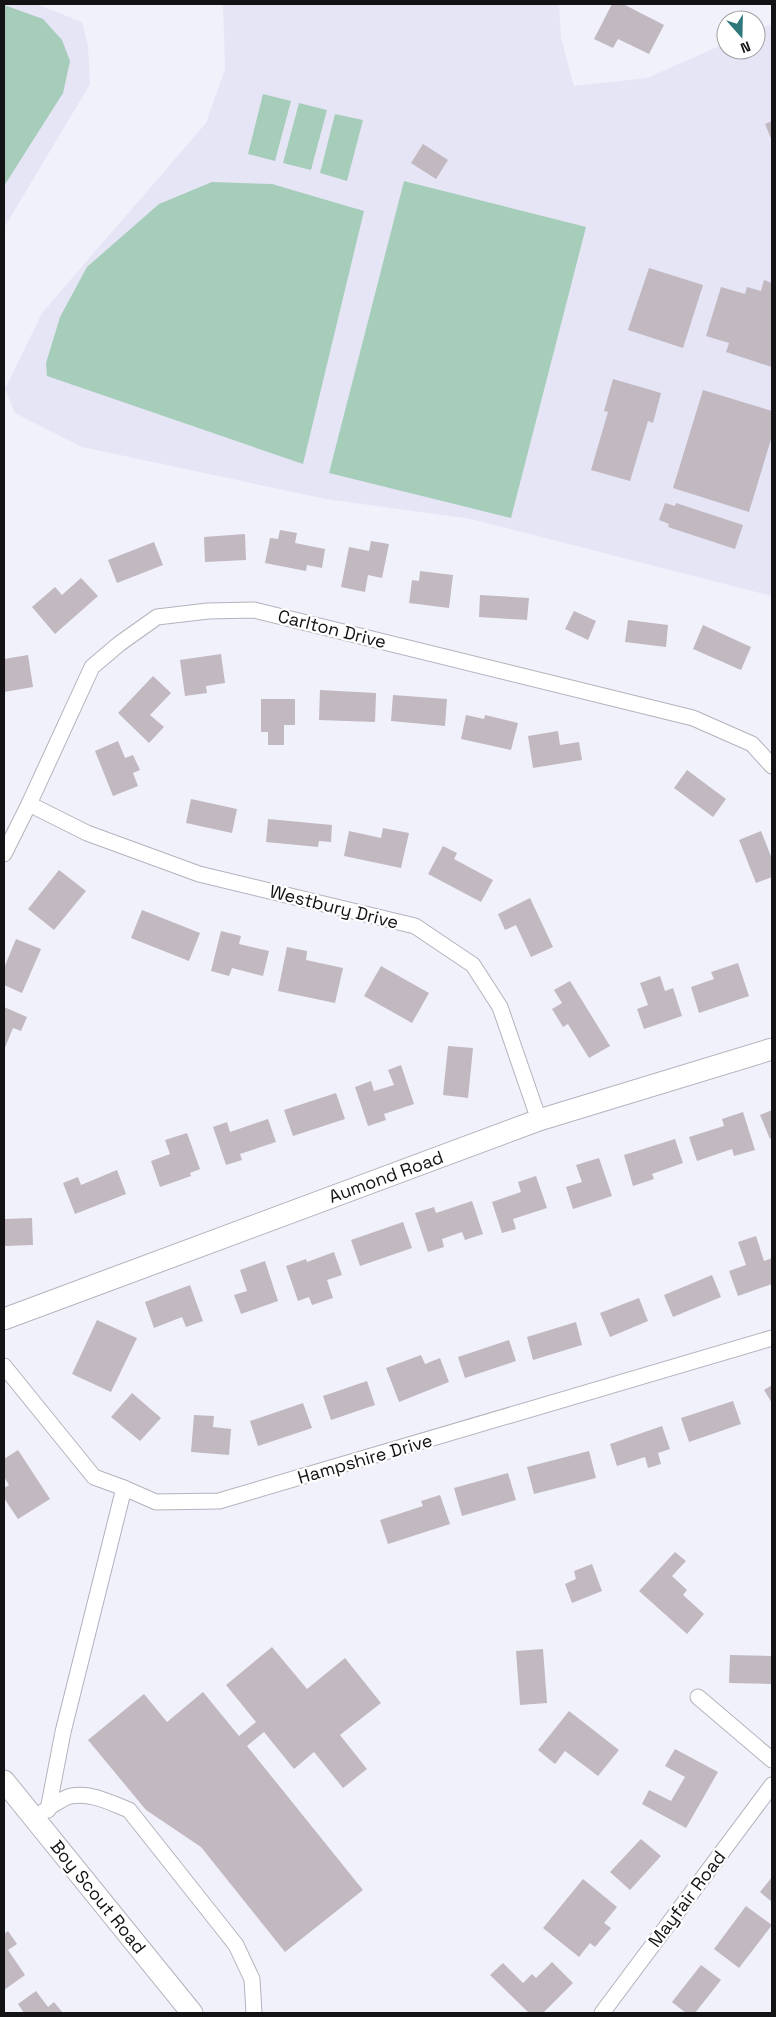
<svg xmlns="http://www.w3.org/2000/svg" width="776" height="2017" viewBox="0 0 776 2017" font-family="'Space Grotesk',sans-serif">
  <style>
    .built { fill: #e5e5f6 }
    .green { fill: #a6cdb9 }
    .building { fill: #c1b8c0 }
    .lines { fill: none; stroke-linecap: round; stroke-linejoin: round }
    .street-casing { stroke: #b2b3bd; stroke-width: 17 }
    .secondary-casing { stroke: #b2b3bd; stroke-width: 23 }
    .street { stroke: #fff; stroke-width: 15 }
    .secondary { stroke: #fff; stroke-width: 21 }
    .labels { text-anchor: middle; stroke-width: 4.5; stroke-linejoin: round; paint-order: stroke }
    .street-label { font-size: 18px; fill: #131316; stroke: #fff }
  </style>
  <rect width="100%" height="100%" fill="#f1f1fc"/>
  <g class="built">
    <polygon points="4,4 36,4 82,22 88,46 90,84 4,228"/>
    <polygon points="223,4 559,4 561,38 574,86 647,78 726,43 726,50 756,50 756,30 772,24 772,596 471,519 326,499 82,447 15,413 5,389 42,313 206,123 225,69"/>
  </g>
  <g class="green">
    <polygon points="4,5 43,19 62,40 70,61 63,93 4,186"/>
    <polygon points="263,94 291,101 275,161 248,154"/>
    <polygon points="299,103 327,110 311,170 283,163"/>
    <polygon points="335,114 363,120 347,181 320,173"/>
    <polygon points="404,181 586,227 511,518 329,473"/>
    <polygon points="212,182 272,184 364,211 303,464 47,376 46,363 60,317 87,267 159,204"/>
  </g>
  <g class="building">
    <polygon points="612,4 623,4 664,25 649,54 618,39 613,48 594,39"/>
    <polygon points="772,121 772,141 765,124"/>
    <polygon points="423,144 448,160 436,179 411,163"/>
    <polygon points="649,268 703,285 683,348 628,330"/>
    <polygon points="764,280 772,283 772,367 726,352 729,343 706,336 721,287 745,294 747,287 761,291"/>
    <polygon points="613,379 661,393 653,423 648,421 630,481 591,470 608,412 604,411"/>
    <polygon points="703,390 772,411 772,436 749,512 673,488"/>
    <polygon points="665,503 675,506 676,503 743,525 735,549 668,527 669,524 659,520"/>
    <polygon points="280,530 297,533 295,543 325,549 322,568 307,565 306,571 265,563 270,538 278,539"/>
    <polygon points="245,534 246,560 205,562 204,537"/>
    <polygon points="371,541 389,544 382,578 368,575 365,592 341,587 349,547 369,551"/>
    <polygon points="154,542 163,565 117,583 108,560"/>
    <polygon points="420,571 453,575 449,608 409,603 412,580 419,581"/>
    <polygon points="81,578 98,596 55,634 32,607 55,587 62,595"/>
    <polygon points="480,595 529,598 527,620 479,617"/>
    <polygon points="574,611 596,621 588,640 565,629"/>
    <polygon points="628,620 668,625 666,647 625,642"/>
    <polygon points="703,625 751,647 741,670 693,649"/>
    <polygon points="221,654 225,683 206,686 207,693 185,696 180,660"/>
    <polygon points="28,655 33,687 4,692 4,659"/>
    <polygon points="153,676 171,693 150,715 164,727 149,743 118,713"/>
    <polygon points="320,690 376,693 375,722 319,720"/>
    <polygon points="393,695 447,699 445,726 391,721"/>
    <polygon points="261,699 295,699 295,725 284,725 284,745 268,745 268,732 261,732"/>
    <polygon points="466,715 484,719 485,715 518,723 511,750 461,739"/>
    <polygon points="558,731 560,745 579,742 582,760 533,768 528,736"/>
    <polygon points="118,741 125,758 133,755 140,770 133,773 138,786 113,796 95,751"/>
    <polygon points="687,770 726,799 713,817 674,788"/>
    <polygon points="191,799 237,809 232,833 186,823"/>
    <polygon points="268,819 332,825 331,842 319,841 318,847 266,842"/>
    <polygon points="383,828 409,833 401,868 344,856 349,831 381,838"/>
    <polygon points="761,831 772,859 772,877 756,883 739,840"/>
    <polygon points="443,846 457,853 454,859 493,880 481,902 428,874"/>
    <polygon points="59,870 86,891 54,930 28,909"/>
    <polygon points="530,898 553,947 531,957 516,925 505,930 498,914"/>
    <polygon points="142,910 200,933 189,961 131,938"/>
    <polygon points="221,931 241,936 239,944 269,951 263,976 232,968 229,976 211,971"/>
    <polygon points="16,939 41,949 22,993 4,985 4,968"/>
    <polygon points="287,947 307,951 306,960 343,968 335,1003 278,991"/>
    <polygon points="738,963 749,996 699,1013 691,987 714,979 711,972"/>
    <polygon points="381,966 429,993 412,1023 364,996"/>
    <polygon points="660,976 665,991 673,988 682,1016 644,1029 637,1009 648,1005 640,983"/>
    <polygon points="570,981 610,1046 589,1058 568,1024 563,1027 552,1009 562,1003 554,990"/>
    <polygon points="4,1007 27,1017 21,1031 13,1028 4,1050"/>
    <polygon points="448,1046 473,1048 468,1098 443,1095"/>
    <polygon points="401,1065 414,1104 384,1114 386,1120 368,1126 355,1087 371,1081 374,1091 394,1085 388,1070"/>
    <polygon points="336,1093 345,1119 293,1136 284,1110"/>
    <polygon points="772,1110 772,1138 770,1139 760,1115"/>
    <polygon points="743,1112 755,1150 734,1156 732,1149 697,1161 689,1137 724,1126 722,1119"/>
    <polygon points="268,1119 276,1142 240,1154 242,1160 226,1165 213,1127 227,1122 230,1132"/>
    <polygon points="187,1133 200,1169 190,1173 191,1176 160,1187 151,1161 170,1154 165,1140"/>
    <polygon points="675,1139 683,1163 652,1174 654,1179 633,1186 624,1155"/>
    <polygon points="599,1158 612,1196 573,1209 566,1187 582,1182 576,1165"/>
    <polygon points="117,1170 126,1194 75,1214 63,1183 78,1177 81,1185"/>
    <polygon points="536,1176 547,1208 513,1219 516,1229 502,1233 492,1202 521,1192 518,1182"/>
    <polygon points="472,1201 483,1234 465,1240 462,1232 442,1239 444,1247 428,1252 415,1213 434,1207 436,1213"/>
    <polygon points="32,1218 33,1245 4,1246 4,1219"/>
    <polygon points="403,1222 412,1248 360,1266 351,1240"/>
    <polygon points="756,1236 764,1261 772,1258 772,1284 738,1296 729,1271 746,1265 738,1242"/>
    <polygon points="334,1252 342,1275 327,1280 333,1298 312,1305 309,1297 298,1301 286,1266 306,1259 307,1262"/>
    <polygon points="265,1261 278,1301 241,1314 234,1295 247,1291 240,1270"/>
    <polygon points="712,1275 721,1297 673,1317 664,1295"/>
    <polygon points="190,1285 203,1321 186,1327 182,1317 154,1328 145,1302"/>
    <polygon points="639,1298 648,1321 610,1337 600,1313"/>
    <polygon points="97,1320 137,1338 111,1392 72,1374"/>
    <polygon points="576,1322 582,1345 533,1360 527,1337"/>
    <polygon points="509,1340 516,1361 465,1378 458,1357"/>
    <polygon points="421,1355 425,1364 440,1358 449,1382 399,1402 386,1368"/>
    <polygon points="367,1381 375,1405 331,1420 323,1396"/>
    <polygon points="772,1385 772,1403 764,1390"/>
    <polygon points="132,1393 161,1418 140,1441 111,1417"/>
    <polygon points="733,1401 741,1424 689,1442 681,1418"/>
    <polygon points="303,1403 312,1428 258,1446 250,1421"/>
    <polygon points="194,1415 214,1416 213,1427 231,1429 229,1455 191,1452"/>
    <polygon points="662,1426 670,1449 658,1453 661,1464 648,1468 645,1457 617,1466 610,1444"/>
    <polygon points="18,1450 50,1499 18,1519 4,1498 4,1488 9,1485 4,1477 4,1459"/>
    <polygon points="589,1451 596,1478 534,1494 527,1467"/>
    <polygon points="508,1473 516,1500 462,1516 454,1488"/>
    <polygon points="440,1495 450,1524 388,1544 380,1520 423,1506 421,1501"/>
    <polygon points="675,1552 686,1561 672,1576 687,1590 683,1595 704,1614 687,1634 639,1591"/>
    <polygon points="592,1564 602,1591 572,1603 565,1584 576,1579 574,1571"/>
    <polygon points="272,1647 307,1689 345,1658 381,1703 340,1735 367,1769 343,1788 314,1752 294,1769 264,1732 247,1746 363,1890 285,1952 201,1847 146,1810 88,1740 144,1694 167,1722 203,1692 239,1736 256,1722 226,1685"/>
    <polygon points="543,1649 547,1703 520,1705 516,1651"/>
    <polygon points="730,1655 772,1656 772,1684 729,1683"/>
    <polygon points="569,1711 619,1750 598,1776 565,1751 555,1764 538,1750"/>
    <polygon points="675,1749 718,1772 686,1828 642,1804 649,1790 671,1801 685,1777 665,1766"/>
    <polygon points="641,1839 661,1856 630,1890 610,1872"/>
    <polygon points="772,1877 772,1902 760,1892"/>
    <polygon points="583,1879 617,1907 604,1923 611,1928 595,1947 590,1943 579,1957 543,1928"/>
    <polygon points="746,1906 772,1925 739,1968 714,1949"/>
    <polygon points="8,1931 17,1944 8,1950 25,1975 4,1990 4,1934"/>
    <polygon points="552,1962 573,1983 543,2013 529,2013 490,1975 503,1963 523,1983 532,1974 536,1978"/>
    <polygon points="701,1965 721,1980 695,2013 686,2013 672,2002"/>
    <polygon points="36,1991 48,2007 54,2002 63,2013 24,2013 18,2004"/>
  </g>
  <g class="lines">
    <defs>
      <g id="street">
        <polyline points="29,804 87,833 199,874 415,926 473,965 500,1007 539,1120"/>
        <polyline points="4,854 29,804 92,667 119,644 157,617 208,611 254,610 693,718 752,744 772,766"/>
        <polyline points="4,1366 94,1477 124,1488 156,1502 219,1501 772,1338"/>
        <polyline points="698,1697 772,1760"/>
        <polyline points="48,1810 63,1732 124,1488"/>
        <path d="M 34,1818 C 43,1812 61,1798 71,1796 C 91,1792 111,1803 129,1810 L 236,1945 L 252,1979 L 254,2013"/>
        <polyline points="602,2013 772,1785"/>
      </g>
      <g id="secondary">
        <polyline points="4,1319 539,1120 772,1049"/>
        <polyline points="4,1781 192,2013"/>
      </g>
    </defs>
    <use href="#street" class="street-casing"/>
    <use href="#secondary" class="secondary-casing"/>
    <use href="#street" class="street"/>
    <use href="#secondary" class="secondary"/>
  </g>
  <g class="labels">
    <g class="street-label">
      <text transform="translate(332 629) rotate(14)" y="6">Carlton Drive</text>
      <text transform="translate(334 907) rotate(14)" y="6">Westbury Drive</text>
      <text transform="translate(386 1177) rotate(-20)" y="6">Aumond Road</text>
      <text transform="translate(365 1459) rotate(-16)" y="6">Hampshire Drive</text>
      <text transform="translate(98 1897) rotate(51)" y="6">Boy Scout Road</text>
      <text transform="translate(687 1899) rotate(-53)" y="6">Mayfair Road</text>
    </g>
  </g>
  <rect width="776" height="2017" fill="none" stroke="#131316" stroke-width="10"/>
  <g transform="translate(741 35) rotate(160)"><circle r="24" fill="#ffffff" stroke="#a1a1a2"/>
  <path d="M0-4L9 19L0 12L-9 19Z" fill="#2e777b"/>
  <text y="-8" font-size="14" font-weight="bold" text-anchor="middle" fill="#131316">N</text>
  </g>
</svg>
